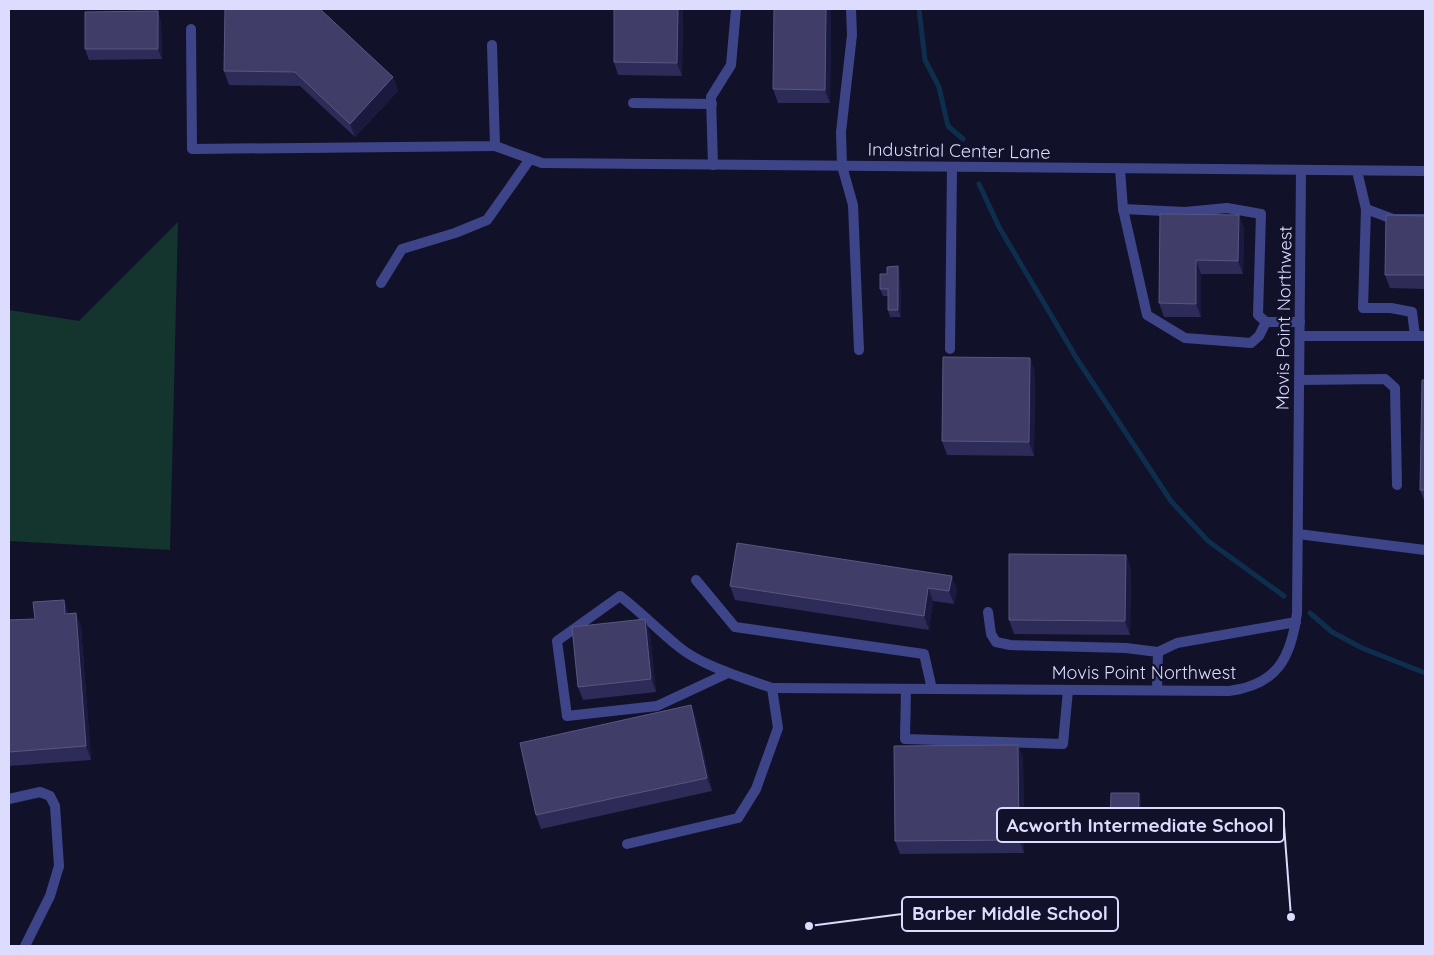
<svg xmlns="http://www.w3.org/2000/svg" width="1434" height="955" viewBox="0 0 1434 955" font-family="Quicksand,sans-serif">
  <style>
    .green { fill: #14342e }
    .lines { fill: none; stroke-linecap: round; stroke-linejoin: round }
    .stream { stroke: #0e2e4d; stroke-width: 5 }
    .lane { stroke: #3d4588; stroke-width: 10 }
    .street { stroke: #3d4588; stroke-width: 10 }
    .wall { fill: #2d2b58 }
    .shaded-wall { fill: #1a193e }
    .building { fill: #403e69; stroke: #585781 }
    .labels { text-anchor: middle; stroke-width: 4.5; stroke-linejoin: round; paint-order: stroke }
    .street-label { font-size: 18px; fill: #dbdcfe; stroke: #12112a }
    .leader { fill: none; stroke: #dbdcfe; stroke-width: 2 }
    .callout-dot { fill: #dbdcfe; stroke: #12112a; stroke-width: 2 }
    .callout { fill: #12112a; stroke: #dbdcfe; stroke-width: 2 }
    .callout-label { font-size: 19px; text-anchor: middle; font-weight: bold; fill: #dbdcfe }
  </style>
  <rect width="100%" height="100%" fill="#12112a"/>
  <polygon class="green" points="178,222 170,550 9,541 9,310 79,321"/>
  <g class="lines">
    <g class="stream">
      <polyline points="919,9 925,60 939,87 948,126 963,139"/>
      <polyline points="979,184 999,227 1077,359 1171,501 1208,541 1284,596"/>
      <polyline points="1310,613 1332,632 1362,648 1425,673"/>
    </g>
    <g class="lane">
      <polyline points="851,9 852,35 841,132 842,166 853,205 859,350"/>
      <polyline points="191,29 192,149 495,146 492,45"/>
      <polyline points="633,103 712,104"/>
      <polyline points="713,165 711,97 731,65 736,9"/>
      <polyline points="1120,169 1123,209 1185,212 1227,208 1261,214 1258,315 1266,322 1300,322"/>
      <polyline points="1357,171 1366,209 1393,219 1425,219"/>
      <polyline points="1123,209 1147,315 1185,338 1251,343 1259,336 1266,322"/>
      <polyline points="1366,209 1363,308 1391,308 1412,312 1415,336"/>
      <polyline points="381,283 402,249 455,233 487,220 530,159"/>
      <polyline points="1300,336 1425,336"/>
      <polyline points="950,349 952,167"/>
      <polyline points="1299,380 1385,379 1395,388 1397,485"/>
      <polyline points="1298,534 1425,550"/>
      <polyline points="696,580 735,627 924,654 932,689"/>
      <polyline points="988,612 991,634 996,642 1010,645 1126,648 1158,652"/>
      <polyline points="906,689 905,739 1063,744 1068,690"/>
      <polyline points="1157,690 1158,652 1177,643 1296,622"/>
      <polyline points="9,799 40,792 50,796 55,806 59,866"/>
      <path d="M 627,844 L 738,818 L 756,789 L 778,728 L 772,688 C 744,678 702,666 679,647 C 659,631 641,612 620,596 L 557,641 L 567,716 L 657,706 L 728,673"/>
    </g>
    <g class="street">
      <polyline points="495,146 542,163 1425,171"/>
      <path d="M 772,688 L 1229,691 C 1277,685 1291,658 1297,613 L 1301,171"/>
      <polyline points="25,946 50,896 59,866"/>
    </g>
  </g>
  <g class="wall">
    <polygon points="225,9 393,77 398,91 355,137 300,86 229,85 224,71"/>
    <rect x="565" y="9" width="25" height="1"/>
    <polygon points="614,9 683,9 682,76 618,75 614,62"/>
    <polygon points="831,9 830,103 778,103 773,89"/>
    <polygon points="158,11 161,22 162,59 89,60 85,49"/>
    <polygon points="1160,214 1239,215 1244,228 1243,274 1201,274 1201,317 1164,317 1159,303"/>
    <polygon points="1425,216 1425,289 1390,288 1385,275"/>
    <polygon points="900,273 901,317 890,317 888,310 888,296 883,296 880,289"/>
    <polygon points="1030,358 1035,372 1034,456 947,455 942,441"/>
    <polygon points="1425,380 1425,503 1420,490"/>
    <polygon points="737,543 957,589 954,604 933,601 929,630 735,600 730,586"/>
    <polygon points="1126,555 1131,569 1130,635 1014,634 1009,620"/>
    <polygon points="76,613 81,627 91,760 9,766 9,620 35,619"/>
    <polygon points="650,633 656,692 583,700 578,687"/>
    <polygon points="691,705 696,719 712,791 541,829 536,815"/>
    <polygon points="1018,745 1023,759 1024,853 900,854 895,841"/>
    <polygon points="1139,793 1141,800 1140,837 1113,837 1110,830"/>
  </g>
  <g class="shaded-wall">
    <polygon points="678,9 683,9 682,76 677,63"/>
    <polygon points="826,9 831,9 830,103 825,90"/>
    <polygon points="158,11 161,22 162,59 158,49"/>
    <polygon points="393,77 398,91 355,137 350,124"/>
    <polygon points="1239,215 1244,228 1243,274 1238,261"/>
    <polygon points="1196,260 1201,274 1201,317 1196,304"/>
    <polygon points="898,266 900,273 901,317 898,310"/>
    <polygon points="1030,358 1035,372 1034,456 1029,442"/>
    <polygon points="1126,555 1131,569 1130,635 1125,621"/>
    <polygon points="952,576 957,589 954,604 949,591"/>
    <polygon points="928,588 933,601 929,630 924,616"/>
    <polygon points="64,600 69,614 65,614"/>
    <polygon points="76,613 81,627 91,760 86,746"/>
    <polygon points="645,619 650,633 656,692 651,679"/>
    <polygon points="691,705 696,719 712,791 707,778"/>
    <polygon points="1018,745 1023,759 1024,853 1019,840"/>
    <polygon points="1139,793 1141,800 1140,837 1138,830"/>
  </g>
  <g class="building">
    <polygon points="225,9 320,9 393,77 350,124 295,72 224,71"/>
    <polygon points="614,9 678,9 677,63 614,62"/>
    <polygon points="774,9 826,9 825,90 773,89"/>
    <polygon points="158,11 158,49 85,49 85,12"/>
    <polygon points="1160,214 1239,215 1238,261 1196,260 1196,304 1159,303"/>
    <polygon points="1386,215 1425,216 1425,275 1385,275"/>
    <polygon points="898,266 898,310 888,310 888,289 880,289 880,274 887,274 887,267"/>
    <polygon points="943,357 1030,358 1029,442 942,441"/>
    <polygon points="1422,380 1425,380 1425,490 1420,490"/>
    <polygon points="737,543 952,576 949,591 928,588 924,616 730,586"/>
    <polygon points="1009,554 1126,555 1125,621 1009,620"/>
    <polygon points="64,600 65,614 76,613 86,746 9,752 9,620 35,619 33,602"/>
    <polygon points="645,619 651,679 578,687 572,627"/>
    <polygon points="691,705 707,778 536,815 520,743"/>
    <polygon points="1018,745 1019,840 895,841 894,746"/>
    <polygon points="1111,793 1139,793 1138,830 1110,830"/>
  </g>
  <g class="labels">
    <g class="street-label">
      <text transform="translate(959 151) rotate(1)" y="6">Industrial Center Lane</text>
      <text transform="translate(1284 318) rotate(-89)" y="6">Movis Point Northwest</text>
      <text x="1144" y="679">Movis Point Northwest</text>
    </g>
  </g>
  <path class="leader" d="M1291 917L1284 825M809 926L902 914"/>
  <g class="callout-dot">
    <circle cx="1291" cy="917" r="5"/>
    <circle cx="809" cy="926" r="5"/>
  </g>
  <g class="callout">
    <rect x="997" y="808" width="287" height="34" rx="5"/>
    <rect x="902" y="897" width="216" height="34" rx="5"/>
  </g>
  <g class="callout-label">
    <text x="1140" y="832">Acworth Intermediate School</text>
    <text x="1010" y="920">Barber Middle School</text>
  </g>
  <rect width="1434" height="955" fill="none" stroke="#dbdcfe" stroke-width="20"/>
</svg>
